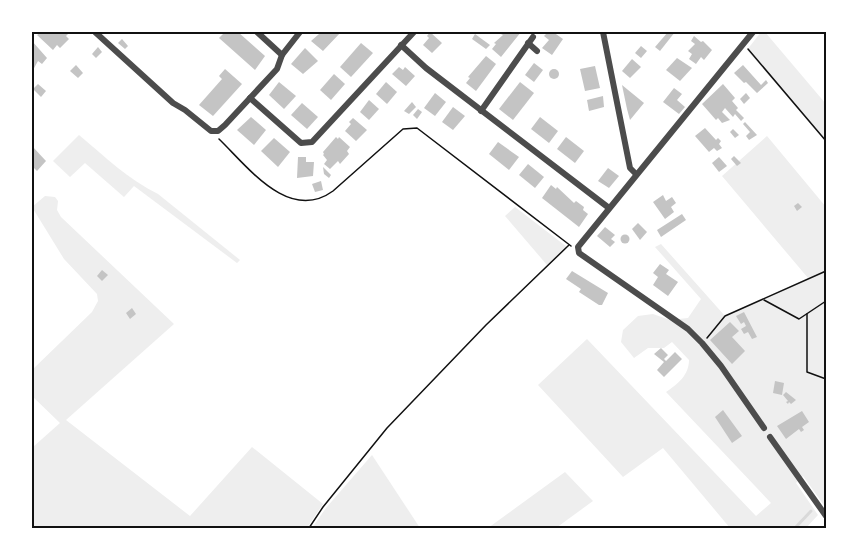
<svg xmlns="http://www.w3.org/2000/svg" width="858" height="560" viewBox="0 0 858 560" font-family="'PT Sans',sans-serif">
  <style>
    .green { fill: #eee }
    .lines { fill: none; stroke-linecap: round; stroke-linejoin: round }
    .stream { stroke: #d9d9d9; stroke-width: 3 }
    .building { fill: #c4c4c4 }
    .path { stroke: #111; stroke-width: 1.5 }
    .minor { stroke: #4c4c4c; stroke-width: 6 }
    .neatline { fill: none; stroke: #111; stroke-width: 2 }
  </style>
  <rect width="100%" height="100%" fill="#fff"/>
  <g class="green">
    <polygon points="761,32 765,32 826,104 826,142 747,50"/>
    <path d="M 79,135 C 104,156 129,180 158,194 L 240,260 L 237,263 L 134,186 L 124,197 L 85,163 L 70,177 L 53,161 Z"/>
    <path d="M 767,136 L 826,207 L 826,508 L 803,476 L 796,483 L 818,515 L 806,528 L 730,528 L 663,448 L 623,477 L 538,385 L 587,339 L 756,516 L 771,503 L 666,392 C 678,384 689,375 689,360 L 672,342 L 664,348 L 648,348 L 634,358 L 621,342 L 623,330 L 638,316 L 653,314 L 670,320 L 688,318 L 701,299 L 655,247 L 661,244 L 725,316 L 808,278 L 722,176 Z"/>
    <polygon points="45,196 55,197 58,201 57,210 61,217 174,324 66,420 190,516 252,447 323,504 307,528 32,528 32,446 33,447 60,423 32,396 32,370 92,312 98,301 97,294 64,259 32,207"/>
    <polygon points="515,207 567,247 547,265 505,216"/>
    <polygon points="372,455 420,528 312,528 326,508"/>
    <polygon points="565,472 593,501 556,528 488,528"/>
  </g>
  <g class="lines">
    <polyline class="stream" points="795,528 811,511"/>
  </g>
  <g class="building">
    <polygon points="41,32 70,32 66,36 69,39 60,48 57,45 53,50 37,35"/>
    <polygon points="225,32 238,32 265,56 255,70 219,38"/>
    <polygon points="316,32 341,32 323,51 311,41 319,34"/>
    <polygon points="430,32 442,43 432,53 423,45 429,38 427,36"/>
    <polygon points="502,32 521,32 501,57 492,49 496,44 494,43 503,35 501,34"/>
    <polygon points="548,32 553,32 563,39 552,55 542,48 549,40 544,36"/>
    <polygon points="668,32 675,32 660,51 655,47"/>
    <polygon points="475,34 490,45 486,49 472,39"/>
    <polygon points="694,36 701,42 703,41 712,50 704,60 701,57 696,64 689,59 692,54 688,51 695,44 691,41"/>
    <polygon points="122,39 128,46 125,49 118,43"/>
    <polygon points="32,41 47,58 42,64 38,61 33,70 32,68"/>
    <polygon points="361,43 373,53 351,77 340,67"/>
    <polygon points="641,46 647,51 641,58 635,53"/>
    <polygon points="98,47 102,52 96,58 92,54"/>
    <polygon points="305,48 318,61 303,74 291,64"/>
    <polygon points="486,56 496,64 476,91 466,83 470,78 468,77"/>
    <polygon points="677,58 692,68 680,81 666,70"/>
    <polygon points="632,59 641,67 630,78 622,71"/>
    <polygon points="534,63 543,70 534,82 525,75"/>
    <polygon points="76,65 83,73 78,78 70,71"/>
    <polygon points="743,65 761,85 766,80 768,83 757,93 746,82 744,83 734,73"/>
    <polygon points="595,66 600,88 585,91 580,69"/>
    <polygon points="399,67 403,70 405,67 415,76 406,86 392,74"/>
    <polygon points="225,69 242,84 213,116 199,105 222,79 219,76"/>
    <circle cx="554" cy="74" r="5"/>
    <polygon points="334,74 345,84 331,100 320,90"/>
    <polygon points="279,82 296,96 284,109 269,95"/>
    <polygon points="386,82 397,92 387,104 376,94"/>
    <polygon points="520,82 534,93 513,120 499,109"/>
    <polygon points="38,84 46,91 41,97 33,89"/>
    <polygon points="723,84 735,98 732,101 738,108 736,110 744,118 741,121 735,114 733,117 725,108 722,112 730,120 722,123 718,118 716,120 702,104"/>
    <polygon points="622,85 644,103 630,120 627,109"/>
    <polygon points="674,88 682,94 677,100 685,107 679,114 663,102"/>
    <polygon points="435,93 446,102 435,116 424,108"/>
    <polygon points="746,93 750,98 744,104 740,99"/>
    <polygon points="603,96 604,107 589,111 587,100"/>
    <polygon points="369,100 379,109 369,120 360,112"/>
    <polygon points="412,102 416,107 409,114 404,111"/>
    <polygon points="302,103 318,117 307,129 291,115"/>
    <polygon points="453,107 465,116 453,130 442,122"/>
    <polygon points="418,109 422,112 417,119 413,115"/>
    <polygon points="251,117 266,130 254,145 237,130"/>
    <polygon points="540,117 558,131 549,143 531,129"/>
    <polygon points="353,118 367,130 356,141 345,131 351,124 349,122"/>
    <polygon points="745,122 757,135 749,140 746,136 750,132 743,124"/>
    <polygon points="705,128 716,140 718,138 721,141 719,144 722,148 717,151 714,148 709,152 695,136"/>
    <polygon points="733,129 739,135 735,138 730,132"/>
    <polygon points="336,137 338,139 339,137 350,147 347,151 349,154 340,164 338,161 330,169 324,164 327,160 323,155 324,154 323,152"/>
    <polygon points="566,137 584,151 575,163 557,149"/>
    <polygon points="274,138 290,152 278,167 261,151"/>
    <polygon points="498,142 519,157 509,170 489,154"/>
    <polygon points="32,146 46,161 37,171 32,166"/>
    <polygon points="734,156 741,163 737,166 731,159"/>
    <polygon points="298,157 306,157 306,162 314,162 313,176 297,178"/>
    <polygon points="719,157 727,166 719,172 712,163"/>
    <polygon points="528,164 544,177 535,188 519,175"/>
    <polygon points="323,167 331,175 329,178 324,174"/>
    <polygon points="608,168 619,176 609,188 598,181"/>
    <polygon points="321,181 323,190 315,192 312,184"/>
    <polygon points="551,185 556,189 557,187 574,203 576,201 584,207 583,210 588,214 579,227 542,198"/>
    <polygon points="663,195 666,201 672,197 676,203 671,207 674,212 665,219 653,202"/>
    <polygon points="798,203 802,207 797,211 794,206"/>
    <polygon points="682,214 686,220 661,237 657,230"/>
    <polygon points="638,223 647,232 640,240 632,229"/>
    <polygon points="605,227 615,235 611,239 615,242 610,247 597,236"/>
    <circle cx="625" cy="239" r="4.5"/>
    <polygon points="660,264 669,270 666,274 678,282 668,296 653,285 658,277 653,273"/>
    <polygon points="102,270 108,275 102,281 97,276"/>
    <polygon points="572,271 608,293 602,305 599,305 579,292 581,289 566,279"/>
    <polygon points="132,308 136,314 130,319 126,313"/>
    <polygon points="744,312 757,337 752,339 748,332 744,334 741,329 746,326 744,322 741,324 736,316"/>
    <polygon points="730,322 739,331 732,337 745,351 732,364 710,340"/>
    <polygon points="661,348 668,355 664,359 666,361 675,352 682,359 664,377 657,370 664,362 654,354"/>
    <polygon points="775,381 784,383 782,395 773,393"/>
    <polygon points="786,392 796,400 791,404 789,402 788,404 786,402 788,401 783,395"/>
    <polygon points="723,410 742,436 732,443 715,417"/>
    <polygon points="802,411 809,422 802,427 804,430 801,432 799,429 786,439 777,426"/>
  </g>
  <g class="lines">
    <g class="path">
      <polyline points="748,49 826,141"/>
      <path d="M 219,139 C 248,167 289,223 333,191 L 403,129 L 417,128 L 571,246"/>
      <polyline points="764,300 799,319 826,301"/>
      <polyline points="807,314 807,372 826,379"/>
      <polyline points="707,338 725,316 826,271"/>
      <polyline points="309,528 323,507 387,428 486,325 569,245"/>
    </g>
    <g class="minor">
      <polyline points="95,32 173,103 185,110 211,131 218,131 225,125 277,69 282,55 300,32"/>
      <polyline points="257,32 282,55"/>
      <polyline points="603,32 630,168 636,174"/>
      <polyline points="753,32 578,247 579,253 688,329 702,343 721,366 764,428"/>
      <polyline points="528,43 537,51"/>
      <polyline points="401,45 426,68 609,208"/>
      <polyline points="250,98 301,143 312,142 414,32"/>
      <polyline points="481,111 533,37"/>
      <polyline points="770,437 826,516"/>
    </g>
  </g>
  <rect width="858" height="560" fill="none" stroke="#ffffff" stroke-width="66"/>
  <rect x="33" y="33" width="792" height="494" class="neatline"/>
</svg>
